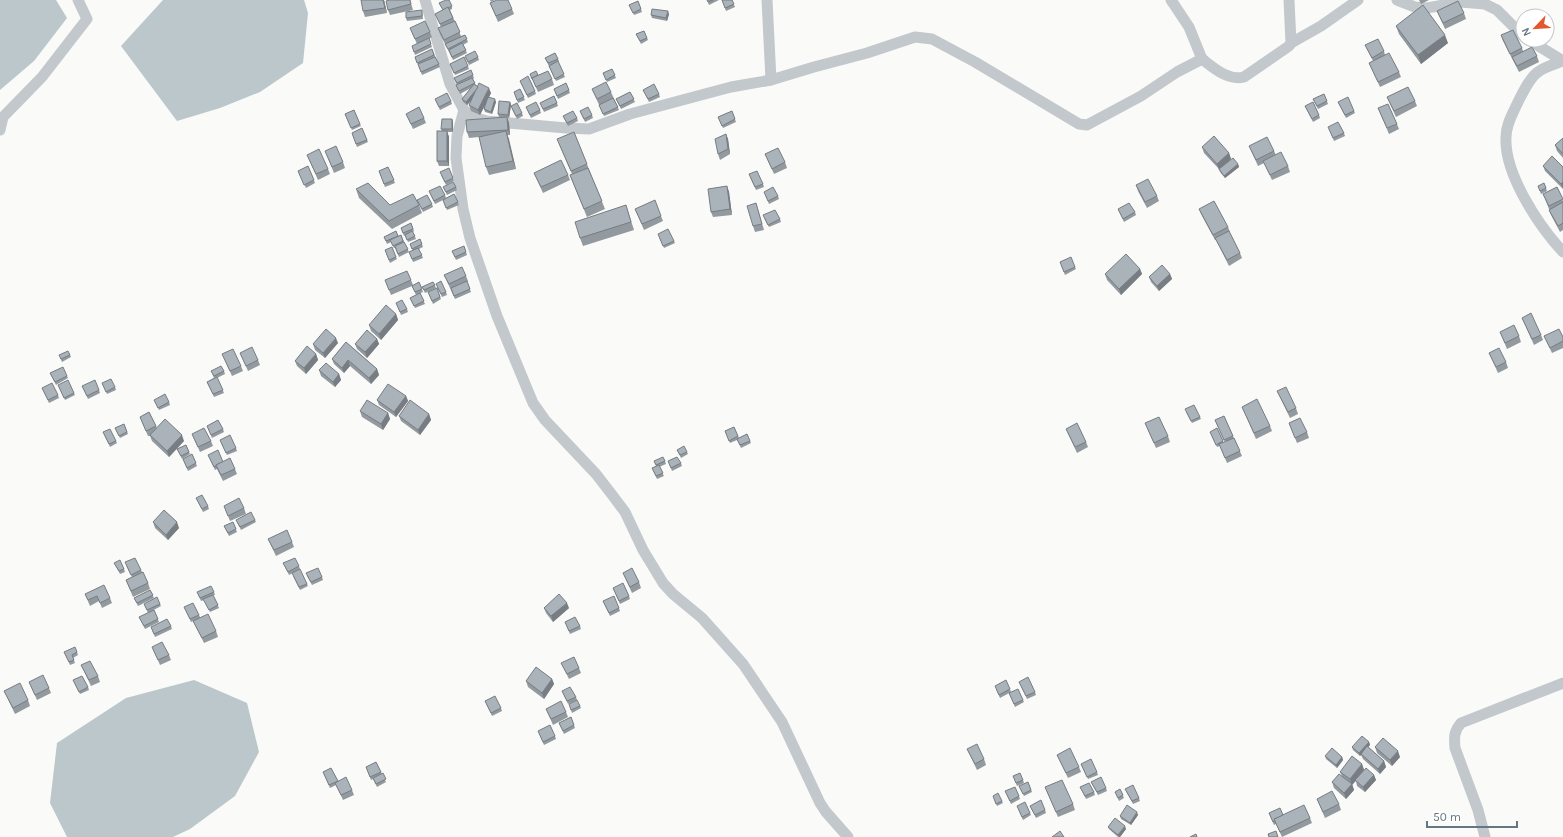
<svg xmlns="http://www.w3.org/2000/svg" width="1563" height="837" viewBox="0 0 1563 837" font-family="Karla,sans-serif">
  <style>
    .water { fill: #bbc7cb }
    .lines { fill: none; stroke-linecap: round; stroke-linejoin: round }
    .minor { stroke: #c3c8cc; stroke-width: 11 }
    .wall { fill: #929a9f }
    .shaded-wall { fill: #777d82 }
    .building { fill: #aab3b9; stroke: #777d82 }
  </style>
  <rect width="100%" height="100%" fill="#fafaf8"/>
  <g class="water">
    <polygon points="0,0 56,0 67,18 34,61 0,90"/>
    <polygon points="163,0 304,0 308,13 303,63 260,92 220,108 177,121 121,46"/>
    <polygon points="194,680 247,703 259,752 235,796 190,829 173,837 67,837 50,803 57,743 126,698"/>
  </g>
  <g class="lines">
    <g class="minor">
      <path d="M 425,0 L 450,84 L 464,110 L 473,117 L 487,121 L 566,128 L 589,129 L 630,114 L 731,87 L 771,80 L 814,67 L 867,53 L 915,37 L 932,39 L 975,62 L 1079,124 L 1087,125 L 1141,96 L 1177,72 L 1202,59 C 1214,68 1228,81 1244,77 L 1289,46 L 1291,43 L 1289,0"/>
      <polyline points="767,0 771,80"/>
      <polyline points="1171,0 1189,27 1202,59"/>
      <polyline points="1397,0 1415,7 1427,8 1460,2 1485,4 1497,10 1523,36"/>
      <polyline points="1529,40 1563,61"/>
      <polyline points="1291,43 1321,26 1358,0"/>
      <path d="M 1563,61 C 1555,64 1544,67 1538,72 C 1530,77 1522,94 1518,102 C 1513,113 1506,124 1506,137 C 1504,174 1539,226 1563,252"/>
      <polyline points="464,110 457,136 456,158 463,209 470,238 497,316 533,403 545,420 596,474 613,496 625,512 643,550 663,583 673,594 702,618 743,664 782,722 820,803 826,812 848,837"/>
      <polyline points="0,130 3,117 42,77 87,19 78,0"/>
      <path d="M 1485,837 L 1478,810 L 1455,748 C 1454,737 1454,731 1461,723 L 1563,683"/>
    </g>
  </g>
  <g class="wall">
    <polygon points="384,0 387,13 365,17 363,11"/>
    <polygon points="387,0 410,0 413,10 390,15 388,10"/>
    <polygon points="490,0 495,0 491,2"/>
    <polygon points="707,0 719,0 709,5"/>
    <polygon points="722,0 732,0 735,7 726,11"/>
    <polygon points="1419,0 1429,0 1421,4"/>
    <polygon points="638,1 642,12 634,15 629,5"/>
    <polygon points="490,3 512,9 514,14 498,22"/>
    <polygon points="452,6 452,9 450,10 461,36 465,35 468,42 463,45 467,53 453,60 440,34 438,28 441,27 435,14"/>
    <polygon points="422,10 423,19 407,21 406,18"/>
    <polygon points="1437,11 1464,13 1466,19 1445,29"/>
    <polygon points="669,14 667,21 652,18 651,15"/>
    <polygon points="1396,26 1448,43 1421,64 1399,34"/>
    <polygon points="410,28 430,32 432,37 429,39 432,47 415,55 412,46 417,44"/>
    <polygon points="644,31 648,40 641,44 636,34"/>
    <polygon points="1501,35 1522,48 1523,51 1537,56 1539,62 1519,72 1503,41"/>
    <polygon points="1365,45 1384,51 1385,55 1399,72 1401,77 1380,87 1369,63 1373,61"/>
    <polygon points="432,49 440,67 422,75 415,57"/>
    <polygon points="555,53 559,61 558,62 565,77 556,81 545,58"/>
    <polygon points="465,56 478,57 479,60 469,65"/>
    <polygon points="464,57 469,69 455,75 450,64"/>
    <polygon points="612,69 616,78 607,82 603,73"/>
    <polygon points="471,70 474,78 473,79 475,84 478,87 491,93 489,97 496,102 492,114 485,112 484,109 486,103 480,115 471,111 469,105 471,101 467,105 463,102 462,99 471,88 460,94 456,85 457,85 454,78"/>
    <polygon points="530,74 538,75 552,79 554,85 538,92"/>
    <polygon points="521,83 535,91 536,94 528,98"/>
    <polygon points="566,83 570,93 558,99 554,89"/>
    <polygon points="520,89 525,100 518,103 514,92"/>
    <polygon points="592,89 611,92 619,110 604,116"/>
    <polygon points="643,90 659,94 660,97 649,102"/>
    <polygon points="630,92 635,102 621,109 616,99"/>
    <polygon points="1324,94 1328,104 1318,109 1313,99"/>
    <polygon points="554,96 558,106 544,112 540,103"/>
    <polygon points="1387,97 1415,101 1417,106 1396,117"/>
    <polygon points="435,99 451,101 452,104 440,110"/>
    <polygon points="510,102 511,105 509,118 507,117 509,123 510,135 507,135 516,169 489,175 486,167 479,137 469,138 467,132 506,117 499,117 498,114"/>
    <polygon points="1338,102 1354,111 1355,113 1346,118"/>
    <polygon points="1305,106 1319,115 1320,118 1313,122"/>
    <polygon points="526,107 540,110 541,113 531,118"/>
    <polygon points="1378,108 1397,124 1399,129 1389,134"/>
    <polygon points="512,109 522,113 523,116 517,119"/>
    <polygon points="354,110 361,126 352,130 345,114"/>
    <polygon points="580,111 592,115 593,118 585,122"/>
    <polygon points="732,111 736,122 723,128 718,117"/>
    <polygon points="406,114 424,118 426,123 413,129"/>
    <polygon points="563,116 577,118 578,121 568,126"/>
    <polygon points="452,119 453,122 453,132 447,132 449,137 449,166 439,166 437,161 442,131 441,129"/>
    <polygon points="362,128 368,142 357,147 352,133"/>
    <polygon points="1329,129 1344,133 1345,136 1334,141"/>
    <polygon points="574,132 605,209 587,217 573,183 570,175 572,174 559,144"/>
    <polygon points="726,134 728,139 730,154 720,160 718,154"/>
    <polygon points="1563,138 1563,158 1557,151 1555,145"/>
    <polygon points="1249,146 1274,151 1276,155 1288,166 1290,172 1272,180 1264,163 1258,166"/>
    <polygon points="1202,147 1229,153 1231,159 1225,164 1238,164 1239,167 1225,178 1220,172 1219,169 1204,153"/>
    <polygon points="325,151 343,162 345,168 334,173"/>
    <polygon points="765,154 785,162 787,168 774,174"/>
    <polygon points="307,155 328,169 330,174 318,180"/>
    <polygon points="308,166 315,183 306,188 298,171"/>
    <polygon points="1543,166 1563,167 1563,189 1545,171"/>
    <polygon points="388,167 395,183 385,187 379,171"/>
    <polygon points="534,173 568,175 570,180 543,193"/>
    <polygon points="441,175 453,178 454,181 446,185"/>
    <polygon points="750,177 763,184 764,187 756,190"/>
    <polygon points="1136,185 1157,196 1159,201 1147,208 1138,191"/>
    <polygon points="727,186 729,192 732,215 713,217 711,212"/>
    <polygon points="1538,186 1546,188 1547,191 1541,194"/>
    <polygon points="443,187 456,187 457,190 447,195"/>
    <polygon points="1557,187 1563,201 1563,230 1560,232 1551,215 1549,210 1549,209 1543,194"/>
    <polygon points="356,189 390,205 419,205 422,213 392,229 359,198"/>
    <polygon points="429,191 445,195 446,198 454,194 459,205 447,210 443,200 435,204"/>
    <polygon points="764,192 778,196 779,199 769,204"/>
    <polygon points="417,200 432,204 433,207 423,212"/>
    <polygon points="756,203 764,230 755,232 753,226"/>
    <polygon points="626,205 634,230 583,246 580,238"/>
    <polygon points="635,209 661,216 663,221 644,230"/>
    <polygon points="1118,209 1135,212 1136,215 1124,222"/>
    <polygon points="1199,209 1228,227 1230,232 1230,233 1240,253 1242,258 1229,266 1216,240 1215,240 1201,214"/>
    <polygon points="764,218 780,219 781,222 769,227"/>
    <polygon points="411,223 414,231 413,232 416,239 408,242 405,235 404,236 401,228"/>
    <polygon points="396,231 398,236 401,235 409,252 399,257 395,248 394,248 391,242 387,244 384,237"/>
    <polygon points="659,237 674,241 675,243 664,248"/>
    <polygon points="420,239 423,247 419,249 423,258 413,262 409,252 413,251 410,244"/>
    <polygon points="464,246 467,255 456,260 452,251"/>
    <polygon points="386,253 396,257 397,259 390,263"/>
    <polygon points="1061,265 1075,267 1076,269 1065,275"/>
    <polygon points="1140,269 1142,274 1121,295 1107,280 1105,274"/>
    <polygon points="1170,274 1172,279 1159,291 1151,282 1149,277"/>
    <polygon points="444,275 466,276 468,281 467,282 471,292 455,299"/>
    <polygon points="385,280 411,280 413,285 419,282 423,292 416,295 412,286 391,295"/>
    <polygon points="433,282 436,288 425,293 422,287"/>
    <polygon points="437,286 446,292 447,295 442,297"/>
    <polygon points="437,288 441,299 433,304 428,292"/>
    <polygon points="420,293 425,304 415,308 410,298"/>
    <polygon points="397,305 407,309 408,312 401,315"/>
    <polygon points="396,314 398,320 381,340 371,331 369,325"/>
    <polygon points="1522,318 1541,335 1543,340 1534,345"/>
    <polygon points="1500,332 1519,336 1521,342 1507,349"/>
    <polygon points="1544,336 1563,337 1563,348 1552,353"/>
    <polygon points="377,339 379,344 367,358 357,349 355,344"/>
    <polygon points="346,342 377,369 379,375 371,384 350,366 344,373 334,364 332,359"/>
    <polygon points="338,343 325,358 315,350 313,344"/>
    <polygon points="240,353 258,360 260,365 248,371"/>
    <polygon points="1489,353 1506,362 1508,368 1498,373"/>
    <polygon points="222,354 241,366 243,371 232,376"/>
    <polygon points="316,354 318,360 306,374 297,366 295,361"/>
    <polygon points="59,355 70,355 71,357 62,362"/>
    <polygon points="319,370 339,374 341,380 335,387 321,376"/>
    <polygon points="211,371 224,371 225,374 217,378 224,393 214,397 207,382 214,378"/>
    <polygon points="50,373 67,376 68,378 56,385"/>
    <polygon points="102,383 115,387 116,390 107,394"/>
    <polygon points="58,385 74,393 75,395 65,400"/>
    <polygon points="82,386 99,390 100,393 88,399"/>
    <polygon points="42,388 58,395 59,398 49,403"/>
    <polygon points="1277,391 1296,408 1298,414 1290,418"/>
    <polygon points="406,396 408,401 396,417 379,405 377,400"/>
    <polygon points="154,400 169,402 170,405 159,410"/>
    <polygon points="1242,407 1270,426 1272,431 1256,439"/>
    <polygon points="360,411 388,413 390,419 383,430 362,417"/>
    <polygon points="149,412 157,428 184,441 169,457 152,441 150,436 148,436 142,422 140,417"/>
    <polygon points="1186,412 1200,417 1201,419 1192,423"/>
    <polygon points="429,414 431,420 420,435 401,421 399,416"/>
    <polygon points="1224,416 1242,456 1227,463 1220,446 1217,447 1211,434 1217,428 1223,442 1225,442 1215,420"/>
    <polygon points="1145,423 1168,436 1170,442 1156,448"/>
    <polygon points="1289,423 1307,432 1309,438 1297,443"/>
    <polygon points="124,424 128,434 120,438 115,428"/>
    <polygon points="734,427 739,438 747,434 751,443 741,448 737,440 730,443 725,431"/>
    <polygon points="208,428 223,429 224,432 212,438"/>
    <polygon points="1066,429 1086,442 1088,447 1077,453"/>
    <polygon points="103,432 116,441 117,443 110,447"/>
    <polygon points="192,434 211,441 213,446 200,452"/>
    <polygon points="221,443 236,448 237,451 227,455"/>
    <polygon points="186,445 190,454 182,459 177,449"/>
    <polygon points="677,450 687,452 688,454 681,458"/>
    <polygon points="192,454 197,466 188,471 183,459"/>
    <polygon points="208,455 223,462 235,469 237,474 223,481 217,469 215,470"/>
    <polygon points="654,461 665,461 666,464 659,467 664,476 657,479 652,468 656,466"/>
    <polygon points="668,461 681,463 682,466 672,471"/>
    <polygon points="196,498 208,506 209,509 203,512"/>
    <polygon points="224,506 244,508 246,514 230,521"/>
    <polygon points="236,520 255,520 256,522 241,530"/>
    <polygon points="153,522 179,528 168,540 155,528"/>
    <polygon points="233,522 237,532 229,536 224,526"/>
    <polygon points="268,539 292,542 294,547 276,556"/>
    <polygon points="114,563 124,569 125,572 120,574"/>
    <polygon points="283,563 299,566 300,569 289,575"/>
    <polygon points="126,565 141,570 148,583 150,589 133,597 126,580 132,577"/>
    <polygon points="623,573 639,582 641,588 632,593"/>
    <polygon points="293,576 307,584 308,586 300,590"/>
    <polygon points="307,576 322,577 323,580 312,585"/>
    <polygon points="613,588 629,596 630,599 620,604"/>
    <polygon points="150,590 154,598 138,606 134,598"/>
    <polygon points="197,592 214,592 215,595 213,595 219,608 210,612 204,600 201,601"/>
    <polygon points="85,594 110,598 112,603 102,608 99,601 90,606"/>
    <polygon points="603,601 619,608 620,611 610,616"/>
    <polygon points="144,604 160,604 161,606 148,613"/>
    <polygon points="184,607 199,615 200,617 216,631 218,637 204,643 193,621 191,622"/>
    <polygon points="544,608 569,608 553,622 546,613"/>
    <polygon points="154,610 159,622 145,629 139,617"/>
    <polygon points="565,622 580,626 581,629 570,634"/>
    <polygon points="171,626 172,629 155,637 151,627"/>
    <polygon points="152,647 169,655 171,660 160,665"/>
    <polygon points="64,652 77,652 78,655 73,658 75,663 70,665"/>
    <polygon points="561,663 579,668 581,673 569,679"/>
    <polygon points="81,665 98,676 100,682 91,686"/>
    <polygon points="552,679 554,684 544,699 528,687 526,681"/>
    <polygon points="73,680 88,687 89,690 80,694"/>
    <polygon points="29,682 49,688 51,693 37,700"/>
    <polygon points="1020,684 1035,692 1036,695 1027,699"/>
    <polygon points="996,689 1010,689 1011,692 1000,698"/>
    <polygon points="4,691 28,700 30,706 15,714"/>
    <polygon points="562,691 576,697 577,700 568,704"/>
    <polygon points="1009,693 1023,700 1024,702 1015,707"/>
    <polygon points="485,701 501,708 502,711 492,716"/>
    <polygon points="569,704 580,706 581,708 572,713"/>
    <polygon points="546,709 566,712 568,717 553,725"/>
    <polygon points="571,717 575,728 564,734 559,723"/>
    <polygon points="538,731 555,736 556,739 544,745"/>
    <polygon points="1369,742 1370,745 1368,747 1384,761 1386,767 1380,774 1363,759 1361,755 1360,756 1353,750 1352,747"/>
    <polygon points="1375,747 1400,757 1392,766 1377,753"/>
    <polygon points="967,749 984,759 986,765 977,770"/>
    <polygon points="1057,755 1079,767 1081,772 1068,778"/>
    <polygon points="1325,756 1342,757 1343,760 1337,768 1326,759"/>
    <polygon points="376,762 386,782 377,787 373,779 371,780 366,767"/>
    <polygon points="1081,764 1097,772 1098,775 1088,779"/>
    <polygon points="1362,764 1364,770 1374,775 1376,780 1365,792 1357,786 1356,781 1352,785 1348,782 1352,784 1354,790 1346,799 1334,788 1332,782 1342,776 1340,772"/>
    <polygon points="331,768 338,782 352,790 354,795 343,800 336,785 330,788 323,772"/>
    <polygon points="1013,776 1023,780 1024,783 1017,786"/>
    <polygon points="1028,782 1032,792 1024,796 1019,786"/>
    <polygon points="1091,782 1106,788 1107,791 1098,795"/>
    <polygon points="1045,787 1073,804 1075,810 1058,817"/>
    <polygon points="1080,787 1094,792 1095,795 1086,799"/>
    <polygon points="1120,789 1124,798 1119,801 1115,792"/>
    <polygon points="1125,789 1139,798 1140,801 1133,804"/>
    <polygon points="1005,791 1019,796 1020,799 1011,804"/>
    <polygon points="993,796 1002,801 1003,803 997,806"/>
    <polygon points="1317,799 1339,804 1341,810 1325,818"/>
    <polygon points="1017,806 1030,813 1031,815 1023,820"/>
    <polygon points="1030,806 1045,810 1046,813 1036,818"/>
    <polygon points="1269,813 1310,818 1312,823 1282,837 1276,824 1274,825"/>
    <polygon points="1138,815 1131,825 1121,819 1120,816"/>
    <polygon points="1108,827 1126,829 1120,837 1118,837 1109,829"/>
  </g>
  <g class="shaded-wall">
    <polygon points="383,0 384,0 387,13 385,8"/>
    <polygon points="668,11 669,14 667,21 666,18"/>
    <polygon points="1445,35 1448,43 1421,64 1418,55"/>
    <polygon points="478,87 479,90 467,105 466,102"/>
    <polygon points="489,88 491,93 480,115 478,110"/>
    <polygon points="495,99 496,102 492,114 491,112"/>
    <polygon points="510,102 511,105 509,118 508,115"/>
    <polygon points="507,117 509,123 510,135 508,130"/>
    <polygon points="452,119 453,122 453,132 452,129"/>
    <polygon points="447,131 449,137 449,166 447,161"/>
    <polygon points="506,131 509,139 516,169 513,161"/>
    <polygon points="726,134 728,139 730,154 728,149"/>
    <polygon points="1229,153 1231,159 1219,170 1217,164"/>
    <polygon points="1238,164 1239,167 1225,178 1224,176"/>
    <polygon points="1563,182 1563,189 1561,184"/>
    <polygon points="727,186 729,192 732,215 730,209"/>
    <polygon points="1140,269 1142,274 1121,295 1119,289"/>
    <polygon points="1170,274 1172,279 1159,291 1157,286"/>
    <polygon points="396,314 398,320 381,340 379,334"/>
    <polygon points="336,338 338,343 325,358 323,353"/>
    <polygon points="377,339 379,344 367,358 365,352"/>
    <polygon points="316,354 318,360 306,374 304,368"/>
    <polygon points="348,360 350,366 344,373 342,368"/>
    <polygon points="377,369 379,375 371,384 369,378"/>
    <polygon points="339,374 341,380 335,387 333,382"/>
    <polygon points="406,396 408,401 396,417 394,412"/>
    <polygon points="388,413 390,419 383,430 381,424"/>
    <polygon points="429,414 431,420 420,435 418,430"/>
    <polygon points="182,435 184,441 169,457 167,451"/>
    <polygon points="177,522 179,528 168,540 166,535"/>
    <polygon points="567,603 569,608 553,622 551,616"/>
    <polygon points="552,679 554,684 544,699 542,693"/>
    <polygon points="1369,742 1370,745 1360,756 1359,753"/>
    <polygon points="1398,751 1400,757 1392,766 1390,760"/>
    <polygon points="1342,757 1343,760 1337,768 1336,765"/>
    <polygon points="1384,761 1386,767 1380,774 1378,769"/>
    <polygon points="1362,764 1364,770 1352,785 1350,779"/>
    <polygon points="1374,775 1376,780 1365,792 1363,787"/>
    <polygon points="1352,784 1354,790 1346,799 1344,793"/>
    <polygon points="1137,812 1138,815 1131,825 1130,823"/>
    <polygon points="1125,826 1126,829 1120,837 1119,837 1118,835"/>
  </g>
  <g class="building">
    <polygon points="361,0 383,0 385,8 363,11"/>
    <polygon points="389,0 410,0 411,4 388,10 386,1"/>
    <polygon points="446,0 449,0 452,6 443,10 439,3"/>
    <polygon points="497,0 508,0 512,9 496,16 490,3"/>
    <polygon points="707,0 713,0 708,2"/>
    <polygon points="723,0 732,0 734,4 725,8 722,0"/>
    <polygon points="638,1 641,9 633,13 629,5"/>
    <polygon points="1458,1 1464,13 1443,23 1437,11"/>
    <polygon points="1423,5 1445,35 1418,55 1396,26"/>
    <polygon points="448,7 453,18 440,24 435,14"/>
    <polygon points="652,9 668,11 666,18 651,15"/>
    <polygon points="422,10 422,16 406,18 406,12"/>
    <polygon points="425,21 430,32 415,39 410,28"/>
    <polygon points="455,21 460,32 444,40 438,28"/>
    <polygon points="1513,30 1522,48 1510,54 1501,35"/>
    <polygon points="644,31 647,38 640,41 636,34"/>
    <polygon points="465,35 467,39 448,49 445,44"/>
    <polygon points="429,38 431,44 414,52 412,46"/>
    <polygon points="1378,39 1384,51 1372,58 1365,45"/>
    <polygon points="462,43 466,50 452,57 449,50"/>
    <polygon points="1532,47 1537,56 1517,66 1512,57"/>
    <polygon points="432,49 434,55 417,63 415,57"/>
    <polygon points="475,51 478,57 468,62 465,56"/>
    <polygon points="555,53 558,59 548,63 545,58"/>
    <polygon points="1389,53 1399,72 1378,82 1369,63"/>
    <polygon points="435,57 439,64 421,72 418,64"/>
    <polygon points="464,57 468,66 454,73 450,64"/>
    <polygon points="558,61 564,74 555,79 549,66"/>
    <polygon points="612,69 615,75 606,80 603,73"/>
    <polygon points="471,70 473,75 457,83 454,78"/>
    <polygon points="536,71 538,75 532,78 533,79 532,79 530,74"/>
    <polygon points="548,71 552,79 536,87 532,78"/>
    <polygon points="528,76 535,91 527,95 520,81"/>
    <polygon points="472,78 475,83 459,91 456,85"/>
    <polygon points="606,82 611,92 597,99 592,89"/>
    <polygon points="479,83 489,88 478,110 469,105"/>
    <polygon points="566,83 569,90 557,96 554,89"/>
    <polygon points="474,84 478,87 476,90 466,102 462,99"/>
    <polygon points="654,84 659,94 648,99 643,90"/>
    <polygon points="1408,87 1415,101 1394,111 1387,97"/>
    <polygon points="520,89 524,97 517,100 514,92"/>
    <polygon points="630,92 634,99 620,106 616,99"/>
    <polygon points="447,93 451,101 439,107 435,99"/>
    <polygon points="1324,94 1327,101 1317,106 1313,99"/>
    <polygon points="554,96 557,103 543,109 540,103"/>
    <polygon points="488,97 495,99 491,112 484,109"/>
    <polygon points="1348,97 1354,111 1345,115 1338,102"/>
    <polygon points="613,98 618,107 603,114 599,105"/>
    <polygon points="499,101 510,102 508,115 498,114"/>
    <polygon points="536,102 540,110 530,115 526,107"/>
    <polygon points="1313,102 1319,115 1312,119 1305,106"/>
    <polygon points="517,103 522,113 516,116 511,106"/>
    <polygon points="1388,104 1397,124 1387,128 1378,108"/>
    <polygon points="419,107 424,118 411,124 406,114"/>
    <polygon points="588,107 592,115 584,119 580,111"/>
    <polygon points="354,110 360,124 351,128 345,114"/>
    <polygon points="573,111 577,118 567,123 563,116"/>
    <polygon points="732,111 735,119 722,126 718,117"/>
    <polygon points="507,117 508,130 467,132 466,120"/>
    <polygon points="442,119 452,119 452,129 441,129"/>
    <polygon points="1338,122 1344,133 1333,138 1328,127"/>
    <polygon points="362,128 367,140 356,144 352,133"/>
    <rect x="437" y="131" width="10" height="30"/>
    <polygon points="506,131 513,161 486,167 479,137"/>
    <polygon points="574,132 587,164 571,171 557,139"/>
    <polygon points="726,134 728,149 718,154 715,139"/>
    <polygon points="1214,136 1229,153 1217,164 1202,147"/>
    <polygon points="1267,137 1274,151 1256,160 1249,146"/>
    <polygon points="1563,138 1563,154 1555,145"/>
    <polygon points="336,146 343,162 332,167 325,151"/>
    <polygon points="778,148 785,162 772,169 765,154"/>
    <polygon points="319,149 328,169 316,174 307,155"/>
    <polygon points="1281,152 1288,166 1270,175 1263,161"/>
    <polygon points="1552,156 1563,167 1563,182 1561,184 1543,166"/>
    <polygon points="1233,158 1238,164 1224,176 1219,169"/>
    <polygon points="561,160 568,175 541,187 534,173"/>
    <polygon points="308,166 314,180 304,185 298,171"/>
    <polygon points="388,167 394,180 384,184 379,171"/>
    <polygon points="449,168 453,178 445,182 440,172"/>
    <polygon points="588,168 602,201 584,209 570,175"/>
    <polygon points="757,171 763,184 755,187 749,174"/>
    <polygon points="1148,179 1157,196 1145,202 1136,185"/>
    <polygon points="453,182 456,187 446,192 443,187"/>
    <polygon points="368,183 390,205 413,194 419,205 389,221 356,189"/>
    <polygon points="1544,183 1546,188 1540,191 1538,186"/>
    <polygon points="440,186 445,195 434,201 429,191"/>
    <polygon points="727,186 730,209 711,212 708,189"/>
    <polygon points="773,187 778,196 768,201 764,192"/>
    <polygon points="1557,187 1563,199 1549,206 1543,194"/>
    <polygon points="454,194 458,202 446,208 443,200"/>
    <polygon points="427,195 432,204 422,209 417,200"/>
    <polygon points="655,200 661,216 642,224 635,209"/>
    <polygon points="1214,201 1228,227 1213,235 1199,209"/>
    <polygon points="1563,202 1563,223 1558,226 1549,210"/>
    <polygon points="756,203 762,224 753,226 747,206"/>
    <polygon points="1129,203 1135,212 1123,219 1118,209"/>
    <polygon points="626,205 631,222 580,238 575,222"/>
    <polygon points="775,210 780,219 768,225 763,215"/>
    <polygon points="411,223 413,229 403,233 401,228"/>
    <polygon points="668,229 674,241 663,246 658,234"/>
    <polygon points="396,231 398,236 386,241 384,237"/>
    <polygon points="412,231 415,236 407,240 405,235"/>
    <polygon points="1229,231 1240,253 1227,260 1215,238"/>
    <polygon points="401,235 403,241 393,246 390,240"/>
    <polygon points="420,239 422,244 412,249 410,244"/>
    <polygon points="404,242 408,249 398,254 395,246"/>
    <polygon points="464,246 466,252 455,257 452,251"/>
    <polygon points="392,247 396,257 389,260 385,250"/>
    <polygon points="418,248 422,255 412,259 409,252"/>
    <polygon points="1126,254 1140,269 1119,289 1105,274"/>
    <polygon points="1071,257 1075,267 1064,272 1060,262"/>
    <polygon points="1162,265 1170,274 1157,286 1149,277"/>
    <polygon points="462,267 466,276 449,284 444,275"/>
    <polygon points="407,271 411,280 389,290 385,280"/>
    <polygon points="441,281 446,292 441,294 436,284"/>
    <polygon points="467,281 470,289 454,296 451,288"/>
    <polygon points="419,282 422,289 415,292 412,286"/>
    <polygon points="433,282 435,285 424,290 422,287"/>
    <polygon points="437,288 440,297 432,301 428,292"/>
    <polygon points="420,293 424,301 414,306 410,298"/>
    <polygon points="402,300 407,309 400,312 396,303"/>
    <polygon points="386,305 396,314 379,334 369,325"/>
    <polygon points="1531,313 1541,335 1532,339 1522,318"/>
    <polygon points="1514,325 1519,336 1505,343 1500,332"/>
    <polygon points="326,329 336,338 323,353 313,344"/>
    <polygon points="1559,329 1563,337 1563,341 1550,348 1544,336"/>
    <polygon points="367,330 377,339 365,352 355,344"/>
    <polygon points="346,342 377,369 369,378 348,360 342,368 332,359"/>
    <polygon points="307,346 316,354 304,368 295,361"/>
    <polygon points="252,347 258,360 246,366 240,353"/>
    <polygon points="1499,348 1506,362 1496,367 1489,353"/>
    <polygon points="233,349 241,366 230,371 222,354"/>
    <polygon points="68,351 70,355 61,359 59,355"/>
    <polygon points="326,363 339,374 333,382 319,370"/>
    <polygon points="221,366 224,371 214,376 211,371"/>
    <polygon points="63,367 67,376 55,382 50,373"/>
    <polygon points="217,377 223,390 213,394 207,382"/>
    <polygon points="111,379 115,387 106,392 102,383"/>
    <polygon points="68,380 74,393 64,398 58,385"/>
    <polygon points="95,380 99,390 87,396 82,386"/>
    <polygon points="52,383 58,395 48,400 42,388"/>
    <polygon points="388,384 406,396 394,412 377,400"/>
    <polygon points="1286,387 1296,408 1288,412 1277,391"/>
    <polygon points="165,394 169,402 158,408 154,400"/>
    <polygon points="1257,399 1270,426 1254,433 1242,407"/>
    <polygon points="367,400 388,413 381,424 360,411"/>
    <polygon points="410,400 429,414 418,430 399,416"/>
    <polygon points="1194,405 1200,417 1191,421 1185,409"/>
    <polygon points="149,412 156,426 146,431 140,417"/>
    <polygon points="1224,416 1233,436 1224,440 1215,420"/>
    <polygon points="1159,417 1168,436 1154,443 1145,423"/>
    <polygon points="1300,418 1307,432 1295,438 1289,423"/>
    <polygon points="165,419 182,435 167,451 150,435"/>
    <polygon points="218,420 223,429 211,435 207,426"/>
    <polygon points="1077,423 1086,442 1075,447 1066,429"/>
    <polygon points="124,424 127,432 119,436 115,428"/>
    <polygon points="734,427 738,436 729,441 725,431"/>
    <polygon points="204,428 211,441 198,447 192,434"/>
    <polygon points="1217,428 1223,441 1216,445 1210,432"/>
    <polygon points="110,429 116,441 109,444 103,432"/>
    <polygon points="747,434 750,441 740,445 737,439"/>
    <polygon points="230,435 236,448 226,453 220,440"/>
    <polygon points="1234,438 1240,451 1225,458 1219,444"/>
    <polygon points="186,445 189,452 181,456 177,449"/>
    <polygon points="684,446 687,452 680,455 677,450"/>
    <polygon points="218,450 223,462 216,465 216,466 214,467 208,455"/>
    <polygon points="192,454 196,463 187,468 183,459"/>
    <polygon points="663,457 665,461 656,465 654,461"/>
    <polygon points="677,457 681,463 671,468 668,461"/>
    <polygon points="230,458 235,469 221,475 216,465"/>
    <polygon points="659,465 663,473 656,476 652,468"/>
    <polygon points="202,495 208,506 202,509 196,498"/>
    <polygon points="239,498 244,508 228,516 224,506"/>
    <polygon points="164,510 177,522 166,535 153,522"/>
    <polygon points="251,512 255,520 240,527 236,520"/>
    <polygon points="233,522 236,529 228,533 224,526"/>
    <polygon points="287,530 292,542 274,550 268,539"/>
    <polygon points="135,558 141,570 131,575 125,562"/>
    <polygon points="295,558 299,566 288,572 283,563"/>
    <polygon points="120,560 124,569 119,571 114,563"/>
    <polygon points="318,568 322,577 311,582 306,573"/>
    <polygon points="632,568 639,582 630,587 623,573"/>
    <polygon points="300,569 307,584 299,587 292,573"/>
    <polygon points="143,572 148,583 131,591 126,580"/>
    <polygon points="623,583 629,596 619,601 613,588"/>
    <polygon points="104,585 110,598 100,603 97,596 88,600 85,594"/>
    <polygon points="211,586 214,592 200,598 197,592"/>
    <polygon points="150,590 153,595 137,603 134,598"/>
    <polygon points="559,594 567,603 551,616 544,608"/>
    <polygon points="213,595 218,605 209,610 203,599"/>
    <polygon points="614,596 619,608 609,613 603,601"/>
    <polygon points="157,597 160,604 147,610 144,604"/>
    <polygon points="193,603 199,615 190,619 184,607"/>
    <polygon points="154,610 158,619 144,626 139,617"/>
    <polygon points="208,614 216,631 202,638 193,621"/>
    <polygon points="575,617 580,626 569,631 565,622"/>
    <polygon points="167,619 171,626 154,634 151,627"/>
    <polygon points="162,642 169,655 158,660 152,647"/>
    <polygon points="75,647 77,652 72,655 74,660 69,662 64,652"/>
    <polygon points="574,657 579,668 567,674 561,663"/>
    <polygon points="90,661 98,676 89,680 81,665"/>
    <polygon points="536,667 552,679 542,693 526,681"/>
    <polygon points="43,675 49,688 35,695 29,682"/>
    <polygon points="82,676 88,687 79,692 73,680"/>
    <polygon points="1028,677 1035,692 1026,696 1019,682"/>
    <polygon points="1006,680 1010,689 999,695 995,686"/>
    <polygon points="20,683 28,700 13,708 4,691"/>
    <polygon points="570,687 576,697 567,701 562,691"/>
    <polygon points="1018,689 1023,700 1014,704 1009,693"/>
    <polygon points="495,696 501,708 491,713 485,701"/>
    <polygon points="577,700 580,706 571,710 569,704"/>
    <polygon points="561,701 566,712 551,719 546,709"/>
    <polygon points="571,717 574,725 563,731 559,723"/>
    <polygon points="550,725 555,736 543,742 538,731"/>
    <polygon points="1362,736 1369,742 1359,753 1352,747"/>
    <polygon points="1383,738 1398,751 1390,760 1375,747"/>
    <polygon points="977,744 984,759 975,764 967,749"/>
    <polygon points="1367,746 1384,761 1378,769 1361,754"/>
    <polygon points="1070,748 1079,767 1066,773 1057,755"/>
    <polygon points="1332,748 1342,757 1336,765 1325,756"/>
    <polygon points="1352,756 1362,764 1350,779 1340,772"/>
    <polygon points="1091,759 1097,772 1087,777 1081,764"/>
    <polygon points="376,762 381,772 370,777 366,767"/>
    <polygon points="331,768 338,781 329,785 323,772"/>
    <polygon points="1366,768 1374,775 1363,787 1355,780"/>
    <polygon points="383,773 386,779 376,784 373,778"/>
    <polygon points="1020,773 1023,780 1016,783 1013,776"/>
    <polygon points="1339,774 1352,784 1344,793 1332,782"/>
    <polygon points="346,777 352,790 341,795 335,783"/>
    <polygon points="1101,777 1106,788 1097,792 1091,782"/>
    <polygon points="1062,780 1073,804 1056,812 1045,787"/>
    <polygon points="1028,782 1031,790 1023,794 1019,786"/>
    <polygon points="1089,783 1094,792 1085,796 1080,787"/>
    <polygon points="1133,785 1139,798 1132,801 1125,789"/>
    <polygon points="1015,787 1019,796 1010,801 1005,791"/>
    <polygon points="1120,789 1123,795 1118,798 1115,792"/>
    <polygon points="1332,791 1339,804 1323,812 1317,799"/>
    <polygon points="998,793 1002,801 996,804 993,796"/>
    <polygon points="1041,800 1045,810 1035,815 1030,806"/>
    <polygon points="1025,802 1030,813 1022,817 1017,806"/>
    <polygon points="1127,805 1137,812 1130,823 1120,816"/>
    <polygon points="1304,805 1310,818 1280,832 1274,819"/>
    <polygon points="1280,808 1283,815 1274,819 1275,821 1273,822 1269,813"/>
    <polygon points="1115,818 1125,826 1118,835 1108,827"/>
    <polygon points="1060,831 1064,837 1052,837"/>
    <polygon points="1276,831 1278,837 1269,837 1268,834"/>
    <polygon points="1196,834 1197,837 1190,837"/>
  </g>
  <g transform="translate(1535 28) rotate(245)"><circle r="19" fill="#ffffff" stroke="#c1c8cd"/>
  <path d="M0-3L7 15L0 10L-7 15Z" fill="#e4572e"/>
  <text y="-6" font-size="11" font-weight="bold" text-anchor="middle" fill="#657683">N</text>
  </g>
  <path d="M1427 821v6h90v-6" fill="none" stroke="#657683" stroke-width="2"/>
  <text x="1433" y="821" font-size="12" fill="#657683" stroke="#ffffff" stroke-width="3" paint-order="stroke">50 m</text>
</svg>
